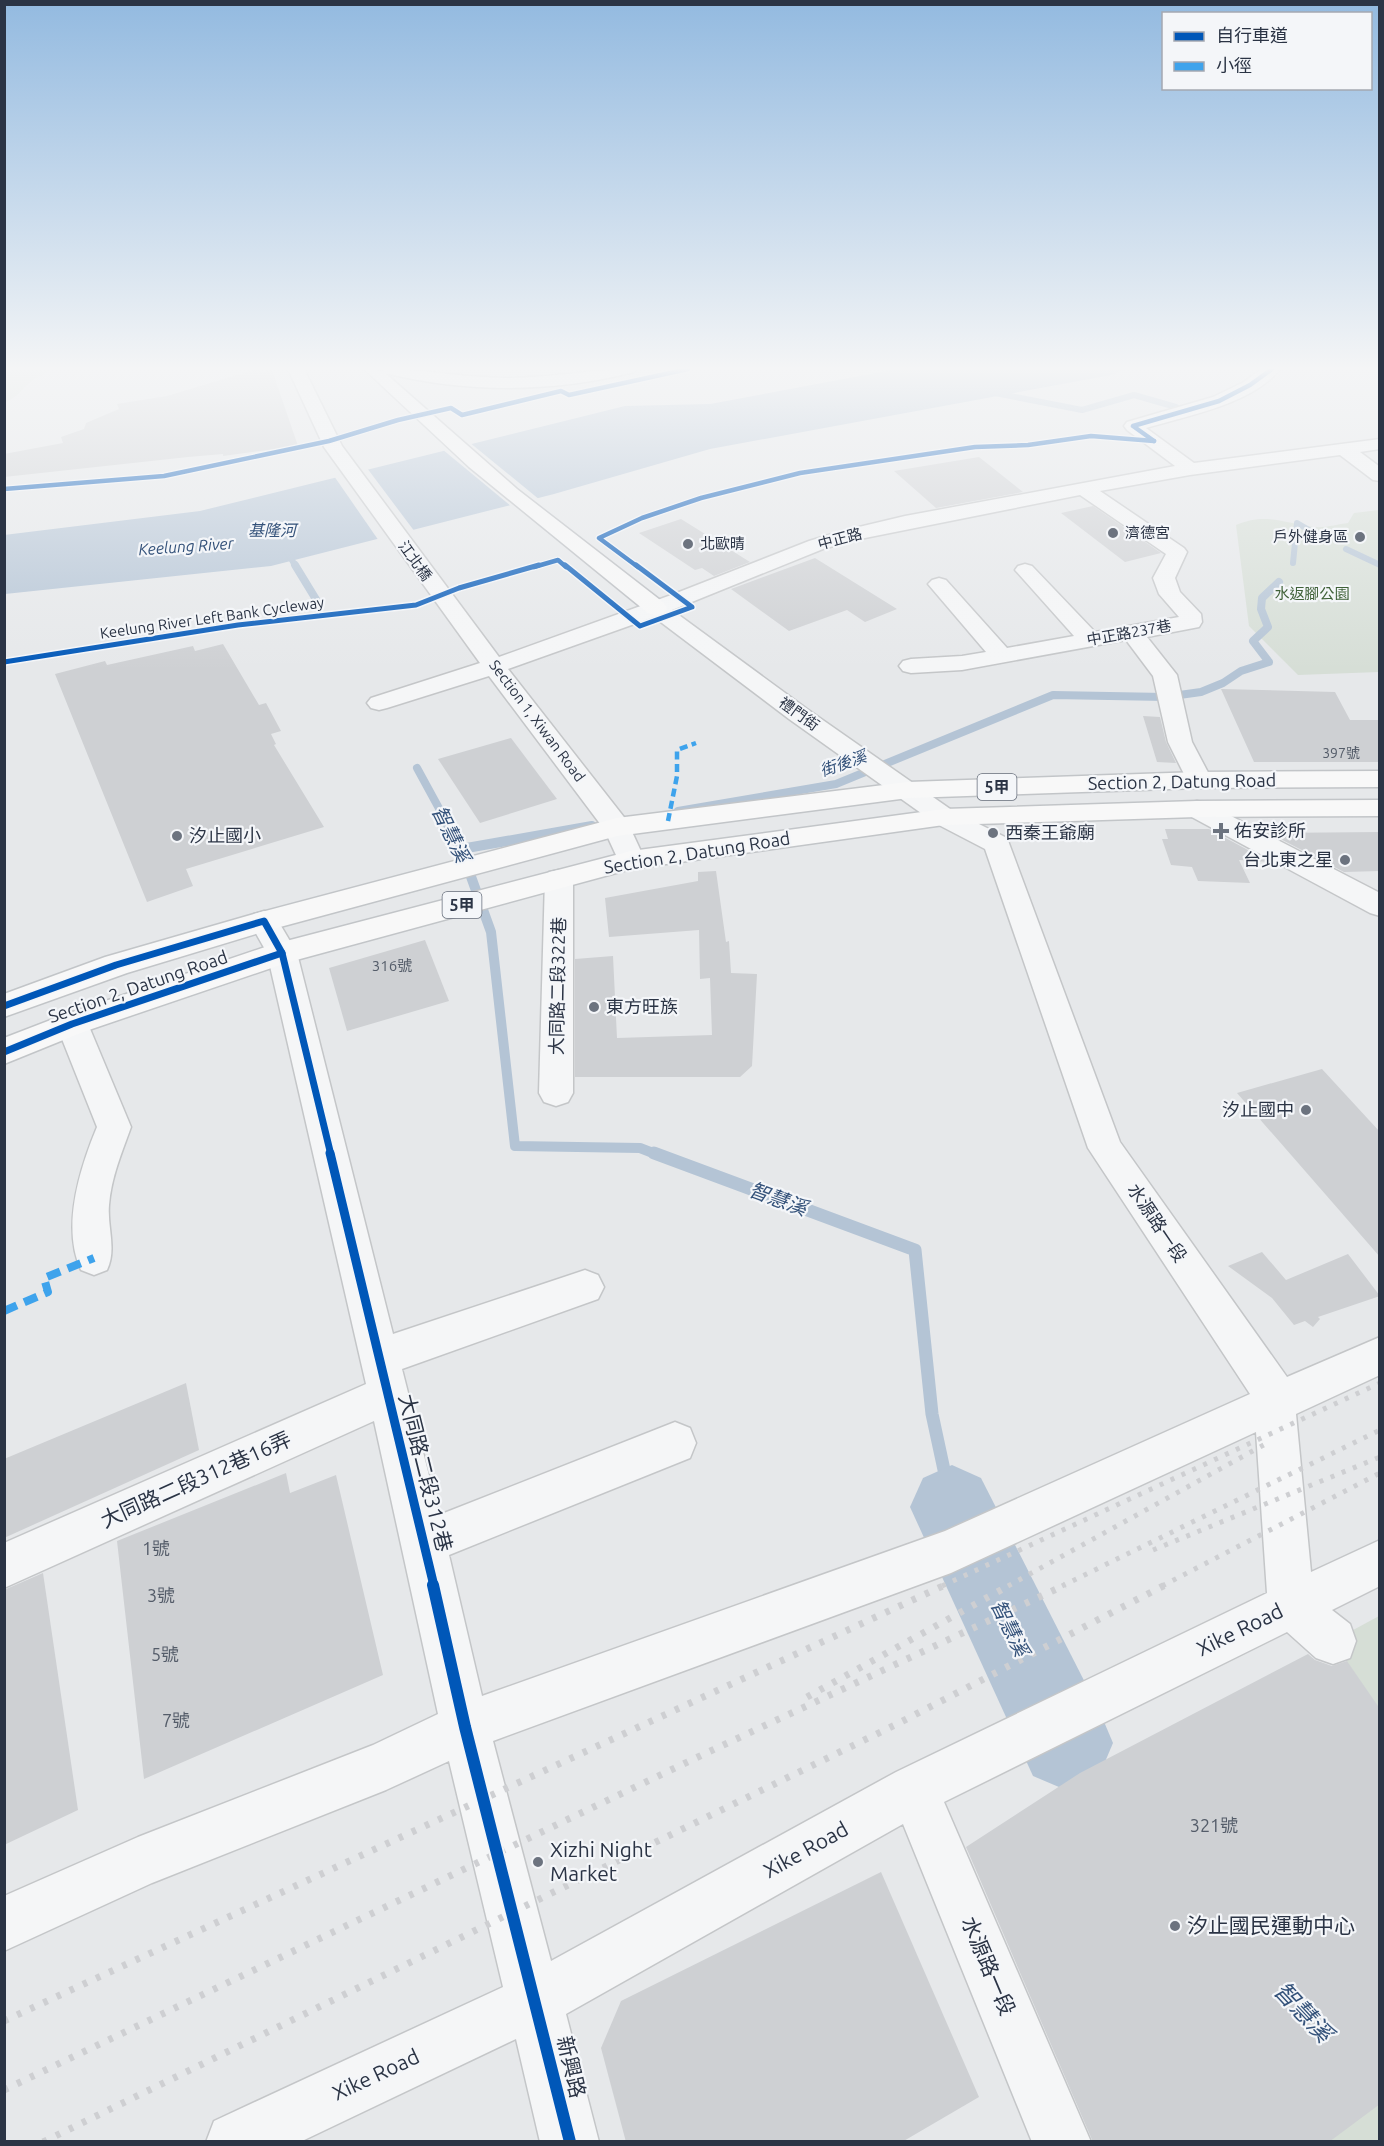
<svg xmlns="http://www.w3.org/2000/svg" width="1384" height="2146" viewBox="0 0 1384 2146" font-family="Ubuntu,'Noto Sans TC',sans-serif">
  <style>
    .green { fill: #d6ded6 }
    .water { fill: #b4c4d5 }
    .pier { fill: #e6e8ea }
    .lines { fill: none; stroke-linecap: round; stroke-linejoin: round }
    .stream-far3 { stroke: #b4c4d5; stroke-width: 6 }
    .stream-far2 { stroke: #b4c4d5; stroke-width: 8 }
    .stream-far1 { stroke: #b4c4d5; stroke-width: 10 }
    .stream { stroke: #b4c4d5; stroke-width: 13 }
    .river { fill: #b4c4d5; fill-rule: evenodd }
    .building { fill: #ced0d3 }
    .minor-casing { stroke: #c4c6c8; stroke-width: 3 }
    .major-casing { stroke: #c2c5c8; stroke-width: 3 }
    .highway-casing { stroke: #b8bbbf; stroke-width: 3 }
    .minor { fill: #f5f6f7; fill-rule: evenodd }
    .major { fill: #f8f8f8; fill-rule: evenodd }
    .highway { fill: #f8f8f8; fill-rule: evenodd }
    .rail-far1 { stroke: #cecfd2; stroke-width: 5; stroke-dasharray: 4 8; stroke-linecap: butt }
    .rail { stroke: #cecfd2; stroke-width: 7; stroke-dasharray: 4.5 10; stroke-linecap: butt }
    .quiet-far1 { stroke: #3ea3ec; stroke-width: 4.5; stroke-dasharray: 8 4.5; stroke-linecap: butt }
    .quiet { stroke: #3ea3ec; stroke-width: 8; stroke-dasharray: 14 8; stroke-linecap: butt }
    .cycleway-far4-casing { stroke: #f4f6f9; stroke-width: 7 }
    .cycleway-far3-casing { stroke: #f4f6f9; stroke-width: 8 }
    .cycleway-far2-casing { stroke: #f4f6f9; stroke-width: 10 }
    .cycleway-far1-casing { stroke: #f4f6f9; stroke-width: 13 }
    .cycleway-casing { stroke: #f4f6f9; stroke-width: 16 }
    .cycleway-far4 { stroke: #0057b8; stroke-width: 4.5 }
    .cycleway-far3 { stroke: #0057b8; stroke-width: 5 }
    .cycleway-far2 { stroke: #0057b8; stroke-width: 7 }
    .cycleway-far1 { stroke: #0057b8; stroke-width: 9 }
    .cycleway { stroke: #0057b8; stroke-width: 12 }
    .poi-dot { fill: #6c737f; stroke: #f4f6f9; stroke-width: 2 }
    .labels { text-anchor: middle; stroke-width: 4.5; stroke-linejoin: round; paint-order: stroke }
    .far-number-label { font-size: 14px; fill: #545c69 }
    .far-poi-label { font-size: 15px; fill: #2b3445; stroke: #f4f6f9; text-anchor: start }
    .far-street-label { font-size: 15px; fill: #2b3445; stroke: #f4f6f9 }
    .far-park-label { font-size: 15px; fill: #3f6138; stroke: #f4f6f9 }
    .number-label { font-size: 15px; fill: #545c69 }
    .far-water-label { font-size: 16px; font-style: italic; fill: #34527a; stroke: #f4f6f9 }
    .shield { fill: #f4f6f9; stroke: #676e7b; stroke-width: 1.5 }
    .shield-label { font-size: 16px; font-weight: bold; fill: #2b3445 }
    .street-label { font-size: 18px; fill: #2b3445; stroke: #f4f6f9 }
    .poi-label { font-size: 18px; fill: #2b3445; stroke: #f4f6f9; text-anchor: start }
    .near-number-label { font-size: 18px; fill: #545c69 }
    .water-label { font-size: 20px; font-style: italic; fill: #34527a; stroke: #f4f6f9 }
    .near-street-label { font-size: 21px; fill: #2b3445; stroke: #f4f6f9 }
    .near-poi-label { font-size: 21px; fill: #2b3445; stroke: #f4f6f9; text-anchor: start }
    .near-water-label { font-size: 24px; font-style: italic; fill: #34527a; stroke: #f4f6f9 }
  </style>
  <rect width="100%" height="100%" fill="#e6e8ea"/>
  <g class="green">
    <polygon points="5,369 52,369 31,381 16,396 5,403"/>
    <path d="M 1379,510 L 1379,672 L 1298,675 L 1249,626 L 1236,525 C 1267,512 1285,524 1315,527 C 1326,528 1338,524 1348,523 L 1354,513 Z"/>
    <polygon points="1379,1616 1379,1709 1333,1641"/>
    <polygon points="1379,2104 1379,2141 1329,2141"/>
  </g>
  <polygon class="water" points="897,369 1127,369 1111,375 710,449 554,494 271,566 5,594 4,535 200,511 625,406 710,404"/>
  <g class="pier">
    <polygon points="469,442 540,500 512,507 442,449"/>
    <polygon points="367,468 415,532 379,541 334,476"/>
  </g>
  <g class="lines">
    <g class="stream-far3">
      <polyline points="990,392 1082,410 1134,395 1176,407"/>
      <polyline points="1346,549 1380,565"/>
      <polyline points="286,550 296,567"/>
      <polyline points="1293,563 1297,523 1326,540"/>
    </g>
    <g class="stream-far2">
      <polyline points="295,565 317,601"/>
      <polyline points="417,768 447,823"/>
      <polyline points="678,811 836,784 1053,695 1165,697 1201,692 1223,683 1241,671 1269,662 1253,641 1268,627 1261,609 1262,598 1279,582"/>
    </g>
    <g class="stream-far1">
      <polyline points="446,821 461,849 491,932 515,1146 640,1148 658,1155"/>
      <polyline points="461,849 592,826"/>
    </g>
    <polyline class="stream" points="654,1153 915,1250 932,1414 952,1507"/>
    <polygon class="river" points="952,1465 981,1478 1099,1710 1113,1743 1099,1776 1066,1790 1033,1776 910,1507 923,1478"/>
  </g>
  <g class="building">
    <polygon points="257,369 261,372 272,370 298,446 223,456 223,454 188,457 4,477 4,454 63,443 61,437 84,429 86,423 119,409 117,404 167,396"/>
    <polygon points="979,457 1023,492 936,508 894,471"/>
    <polygon points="1093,506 1161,553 1125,562 1061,513"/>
    <polygon points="681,519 750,562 714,576 702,568 695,570 639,533"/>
    <polygon points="815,558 897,609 865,622 847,610 789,631 731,589"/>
    <polygon points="223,644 259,705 266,703 281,731 271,734 276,744 274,745 324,827 186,869 193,886 147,902 55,674 105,661 107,665 193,646 195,651"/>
    <polygon points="1221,689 1335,692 1350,720 1380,720 1380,762 1254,762"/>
    <polygon points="1143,716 1160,717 1166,742 1176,763 1157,762"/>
    <polygon points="511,738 557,799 480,823 438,759"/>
    <polygon points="1165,829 1209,829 1270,862 1239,860 1250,883 1198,881 1192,867 1171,865 1162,839 1168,839"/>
    <polygon points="1380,832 1380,871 1344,872 1269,833"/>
    <polygon points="716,871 726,942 729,941 731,973 757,974 752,1066 740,1077 575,1077 575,959 613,956 617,1038 712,1035 710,978 700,979 699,930 609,937 605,898 698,881 698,872"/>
    <polygon points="425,940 449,1001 347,1031 329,968"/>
    <polygon points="1322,1069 1380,1132 1380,1257 1237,1093"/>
    <polygon points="1262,1252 1286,1280 1348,1254 1380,1296 1318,1317 1320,1319 1313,1327 1305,1321 1294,1325 1272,1298 1228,1266"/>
    <polygon points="186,1383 199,1450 4,1538 4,1459"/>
    <polygon points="286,1473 290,1493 336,1475 383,1675 144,1779 117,1541"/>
    <polygon points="43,1573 78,1810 4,1845 4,1590"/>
    <polygon points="1308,1654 1315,1660 1332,1666 1347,1661 1380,1709 1380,2104 1329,2142 1093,2142 966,1847 1080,1773"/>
    <polygon points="881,1872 979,2097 902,2142 626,2142 601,2048 621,2001"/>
  </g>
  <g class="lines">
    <defs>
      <g id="minor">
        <path d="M 288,369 L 304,369 L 342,446 L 499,657 L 674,594 L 809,541 L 842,531 L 905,516 L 1175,466 L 1127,430 L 1124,426 L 1127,422 L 1213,397 L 1244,382 L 1261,369 L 1280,369 C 1253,404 1186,416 1146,428 L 1194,463 L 1380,439 L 1380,449 L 1360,452 L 1380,467 L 1380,481 L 1373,480 L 1340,455 L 1190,475 L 1100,491 L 1184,548 L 1187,552 L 1175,578 L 1180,592 L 1201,614 L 1202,622 L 1199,627 L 1147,637 L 1177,675 L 1192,742 L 1212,780 L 1208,786 L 1199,788 L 1190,786 L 1168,742 L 1153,676 L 1126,640 L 962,670 L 911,673 L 903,671 L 899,666 L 903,661 L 911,659 L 962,656 L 986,652 L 928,584 L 932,580 L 939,578 L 946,580 L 1007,648 L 1074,636 L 1015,570 L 1018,566 L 1025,564 L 1032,566 L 1095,632 L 1179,617 L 1159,594 L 1153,578 L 1166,554 L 1080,495 L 855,540 L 823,549 L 672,610 L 807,709 L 953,811 L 1007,838 L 1120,1142 L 1287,1377 L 1380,1337 L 1380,1375 L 1296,1414 L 1311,1572 L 1380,1540 L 1380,1586 L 1332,1610 L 1350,1624 L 1356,1641 L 1350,1658 L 1333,1664 L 1316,1658 L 1287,1632 L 944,1802 L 1091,2142 L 1032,2142 L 903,1824 L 566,2014 L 599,2142 L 540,2142 L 516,2039 L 300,2142 L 206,2142 L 214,2121 L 503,1987 L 449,1761 L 386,1790 L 152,1883 L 4,1951 L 4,1896 L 138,1837 L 373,1745 L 438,1714 L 374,1421 L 4,1588 L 4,1543 L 366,1384 L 267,953 L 249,921 L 254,914 L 264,911 L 274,914 L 297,953 L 393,1334 L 585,1270 L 598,1275 L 604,1287 L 598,1299 L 402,1369 L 439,1515 L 675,1422 L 690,1428 L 696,1443 L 690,1458 L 449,1555 L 482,1696 L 945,1531 L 1250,1394 L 1088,1148 L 985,849 L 935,823 L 789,719 L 654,617 L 508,669 L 627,821 L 645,860 L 641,866 L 631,869 L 621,866 L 604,829 L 489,676 L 387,708 L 379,710 L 371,708 L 367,703 L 371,698 L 480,663 L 324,447 ZM 1256,1432 L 1267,1593 L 896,1772 L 551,1961 L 493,1741 L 951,1573 Z"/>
        <polygon points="1197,801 1206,803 1380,893 1380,916 1370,913 1188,815 1184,809 1188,803"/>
        <polygon points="559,870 569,872 573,879 573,1093 568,1102 556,1106 544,1102 539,1093 545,879 549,872"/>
        <path d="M 72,1012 L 83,1016 L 88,1024 L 131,1127 C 122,1152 111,1178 109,1205 C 107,1227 117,1249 107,1270 L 94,1275 L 81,1270 C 61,1227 80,1168 97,1127 L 56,1024 L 61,1016 Z"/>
      </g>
      <g id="major">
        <polygon points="1380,771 1380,787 1199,788 908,798 617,836 269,930 127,973 4,1017 4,994 105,957 254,914 617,818 908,782 1199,772"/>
        <polygon points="1380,800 1380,816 1197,817 944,825 631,869 289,962 83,1032 4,1064 4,1038 61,1016 271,945 631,851 944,809 1197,801"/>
      </g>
      <path id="highway" d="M 364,369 L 383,371 L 382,369 C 424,369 465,378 507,378 C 550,378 593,369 636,369 L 634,372 C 552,393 466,393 385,373 L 517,489 L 664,603 L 667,608 L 664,613 L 656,615 L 648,613 L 469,467 Z"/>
    </defs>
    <use href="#minor" class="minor-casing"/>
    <use href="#major" class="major-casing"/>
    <use href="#highway" class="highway-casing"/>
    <use href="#minor" class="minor"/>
    <use href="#major" class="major"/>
    <use href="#highway" class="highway"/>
    <g class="rail-far1">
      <polyline points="1153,1550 1380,1457"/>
      <polyline points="942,1586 1380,1383"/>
      <polyline points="1008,1586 1269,1442"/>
      <polyline points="1062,1586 1380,1430"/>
      <polyline points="1162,1586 1380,1473"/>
    </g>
    <g class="rail">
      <polyline points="807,1697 1010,1585"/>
      <polyline points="4,2021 945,1585"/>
      <polyline points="4,2090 702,1755 1065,1585"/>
      <polyline points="43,2142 895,1725 1165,1585"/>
    </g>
    <polyline class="quiet-far1" points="668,821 677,776 677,750 696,743"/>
    <polyline class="quiet" points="4,1311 48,1292 44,1278 94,1258"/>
    <defs>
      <g id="cycleway-far4">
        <polyline points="1154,441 1133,426 1219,401 1250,385 1272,369"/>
        <polyline points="4,489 164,476 329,441 398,420 451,408 462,415 561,391 569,395 688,369"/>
        <polyline points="534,567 558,560 566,567"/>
        <polyline points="638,567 599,538 642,518 701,498 800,473 975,447 1028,445 1091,436 1154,441"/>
      </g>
      <g id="cycleway-far3">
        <polyline points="565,565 640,626 692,607 636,565"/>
        <polyline points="4,662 238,625 416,605 459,588 539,565"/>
      </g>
      <g id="cycleway-far2">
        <polyline points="4,1006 116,965 264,921 282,953 331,1155"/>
        <polyline points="4,1052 72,1024 282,953"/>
      </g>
      <polyline id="cycleway-far1" points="330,1153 434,1586"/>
      <polyline id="cycleway" points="433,1585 465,1727 570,2142"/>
    </defs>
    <use href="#cycleway-far4" class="cycleway-far4-casing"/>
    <use href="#cycleway-far3" class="cycleway-far3-casing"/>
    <use href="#cycleway-far2" class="cycleway-far2-casing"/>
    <use href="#cycleway-far1" class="cycleway-far1-casing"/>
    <use href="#cycleway" class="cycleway-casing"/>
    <use href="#cycleway-far4" class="cycleway-far4"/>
    <use href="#cycleway-far3" class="cycleway-far3"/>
    <use href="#cycleway-far2" class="cycleway-far2"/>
    <use href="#cycleway-far1" class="cycleway-far1"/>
    <use href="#cycleway" class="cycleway"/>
  </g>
  <linearGradient id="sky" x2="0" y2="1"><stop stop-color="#93bae0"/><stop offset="0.55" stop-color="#f4f5f6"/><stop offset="1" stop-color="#f4f5f6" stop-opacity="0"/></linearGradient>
  <rect width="1384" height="670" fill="url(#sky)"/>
  <g class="poi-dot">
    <circle cx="1113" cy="533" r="6"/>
    <circle cx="1360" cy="537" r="6"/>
    <circle cx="688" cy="544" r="6"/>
    <path d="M1218 822h6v6h6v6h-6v6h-6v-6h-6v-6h6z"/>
    <circle cx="993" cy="833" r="6"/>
    <circle cx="177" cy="836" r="6"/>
    <circle cx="1345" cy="860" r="6"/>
    <circle cx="594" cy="1007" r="6"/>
    <circle cx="1306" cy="1110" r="6"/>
    <circle cx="538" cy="1862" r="6"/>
    <circle cx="1175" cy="1926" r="6"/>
  </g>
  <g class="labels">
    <g class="far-number-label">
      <text x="1341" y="758">397號</text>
    </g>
    <g class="far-poi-label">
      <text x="1125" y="538">濟德宮</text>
      <text x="1348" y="542" text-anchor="end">戶外健身區</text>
      <text x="700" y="549">北歐晴</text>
    </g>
    <g class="far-street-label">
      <text transform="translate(840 539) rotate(-15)" y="5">中正路</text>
      <text transform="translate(415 561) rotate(54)" y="5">江北橋</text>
      <text transform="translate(212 618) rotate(-8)" y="5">Keelung River Left Bank Cycleway</text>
      <text transform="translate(1129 633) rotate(-10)" y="5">中正路237巷</text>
      <text transform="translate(799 714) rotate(36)" y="5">禮門街</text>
      <text transform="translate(537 721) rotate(53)" y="5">Section 1, Xiwan Road</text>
    </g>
    <g class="far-park-label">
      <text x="1312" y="599">水返腳公園</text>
    </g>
    <g class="number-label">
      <text x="392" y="971">316號</text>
    </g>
    <g class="far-water-label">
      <text x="272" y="536">基隆河</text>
      <text transform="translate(186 546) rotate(-4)" y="6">Keelung River</text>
      <text transform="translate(843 763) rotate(-19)" y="6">街後溪</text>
    </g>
    <g class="shield">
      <rect x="977.5" y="774" width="39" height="26" rx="4.5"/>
      <rect x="442.5" y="892" width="39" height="26" rx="4.5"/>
    </g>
    <g class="shield-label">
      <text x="997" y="793">5甲</text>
      <text x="462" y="911">5甲</text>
    </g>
    <g class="street-label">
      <text transform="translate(1182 782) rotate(-1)" y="6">Section 2, Datung Road</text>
      <text transform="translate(697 853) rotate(-9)" y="6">Section 2, Datung Road</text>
      <text transform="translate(558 986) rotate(-89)" y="6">大同路二段322巷</text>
      <text transform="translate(138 987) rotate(-19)" y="6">Section 2, Datung Road</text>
      <text transform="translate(1157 1223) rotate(56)" y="6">水源路一段</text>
    </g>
    <g class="poi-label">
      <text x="1234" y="837">佑安診所</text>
      <text x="1005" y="839">西秦王爺廟</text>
      <text x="189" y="842">汐止國小</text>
      <text x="1333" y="866" text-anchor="end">台北東之星</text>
      <text x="606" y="1013">東方旺族</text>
      <text x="1294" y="1116" text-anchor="end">汐止國中</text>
    </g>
    <g class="near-number-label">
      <text x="156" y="1555">1號</text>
      <text x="161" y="1602">3號</text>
      <text x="165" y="1661">5號</text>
      <text x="176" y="1727">7號</text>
      <text x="1214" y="1832">321號</text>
    </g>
    <g class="water-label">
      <text transform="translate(451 834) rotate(64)" y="7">智慧溪</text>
      <text transform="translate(778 1199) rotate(20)" y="7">智慧溪</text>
      <text transform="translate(1010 1628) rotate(64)" y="7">智慧溪</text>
    </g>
    <g class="near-street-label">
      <text transform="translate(425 1473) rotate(76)" y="7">大同路二段312巷</text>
      <text transform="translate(196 1480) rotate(-24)" y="7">大同路二段312巷16弄</text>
      <text transform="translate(1240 1630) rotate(-26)" y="7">Xike Road</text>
      <text transform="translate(806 1850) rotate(-29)" y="7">Xike Road</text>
      <text transform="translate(988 1966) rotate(67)" y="7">水源路一段</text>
      <text transform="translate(571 2067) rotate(77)" y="7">新興路</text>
      <text transform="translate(376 2075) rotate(-25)" y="7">Xike Road</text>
    </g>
    <g class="near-poi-label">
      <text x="550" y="1857">Xizhi Night<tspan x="550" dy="24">Market</tspan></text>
      <text x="1187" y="1933">汐止國民運動中心</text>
    </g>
    <g class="near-water-label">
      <text transform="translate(1303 2012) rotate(47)" y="8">智慧溪</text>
    </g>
  </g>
  <rect width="1384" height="2146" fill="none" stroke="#2b3445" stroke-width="12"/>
  <rect x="1162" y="12" width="210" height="78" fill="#f4f6f9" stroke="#a4a8b1" stroke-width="1.5"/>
  <rect x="1174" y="32" width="30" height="9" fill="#0057b8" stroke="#a4a8b1" stroke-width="1.5"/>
  <text x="1216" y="42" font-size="18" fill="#2b3445">自行車道</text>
  <rect x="1174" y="62" width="30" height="9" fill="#3ea3ec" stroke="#a4a8b1" stroke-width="1.5"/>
  <text x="1216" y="72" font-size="18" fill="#2b3445">小徑</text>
</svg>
